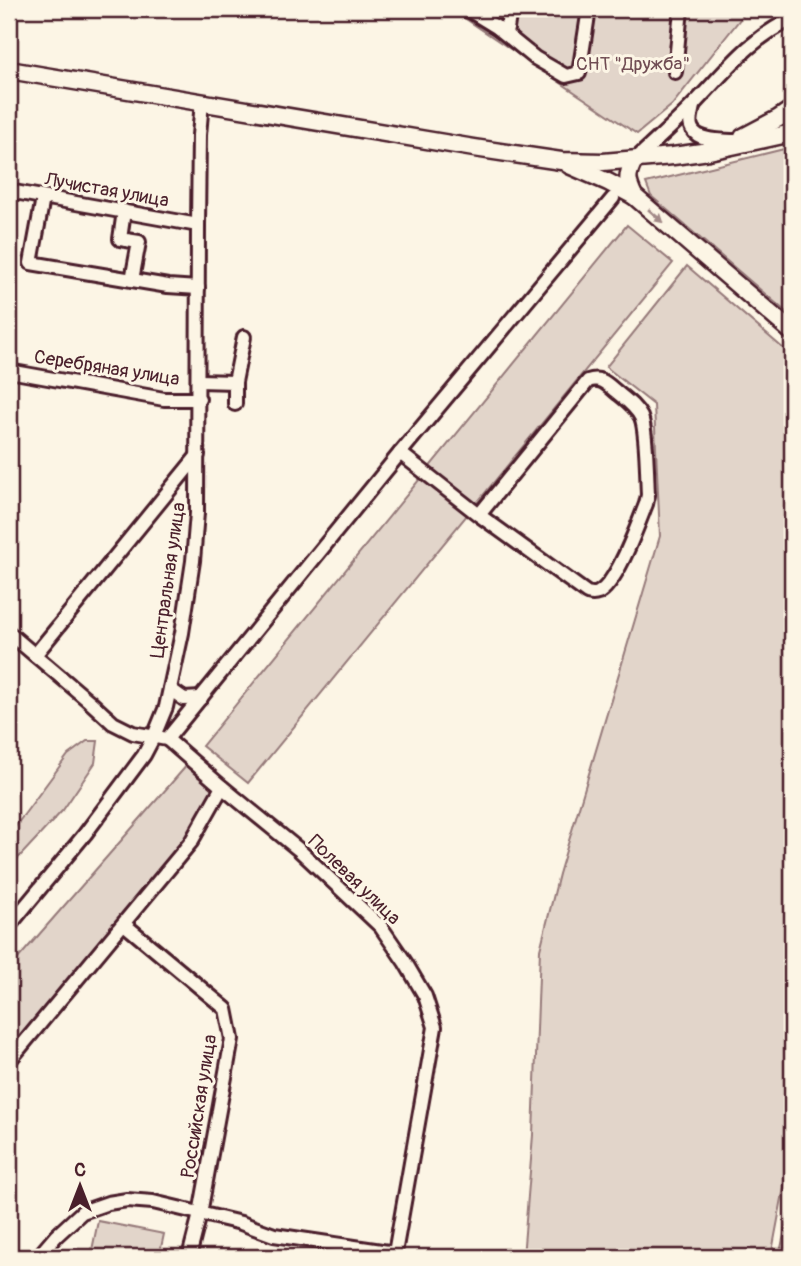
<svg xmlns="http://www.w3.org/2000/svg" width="801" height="1266" viewBox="0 0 801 1266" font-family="Pangolin,sans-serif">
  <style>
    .green { fill: #e2d5ca; stroke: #967a7a; stroke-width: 2 }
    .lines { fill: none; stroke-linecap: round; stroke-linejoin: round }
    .minor-casing { stroke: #4a1f2b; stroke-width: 18 }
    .major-casing { stroke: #4a1f2b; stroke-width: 21 }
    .minor { stroke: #fcf5e5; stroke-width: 12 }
    .major { stroke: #fcf5e5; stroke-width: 16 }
    .oneway { fill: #a38a88 }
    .labels { text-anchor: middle; stroke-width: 6; stroke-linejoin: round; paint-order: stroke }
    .park-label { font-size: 19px; fill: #704c53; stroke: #fcf5e5 }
    .street-label { font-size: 19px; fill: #4a1f2b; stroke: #fcf5e5 }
  </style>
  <rect width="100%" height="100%" fill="#fcf5e5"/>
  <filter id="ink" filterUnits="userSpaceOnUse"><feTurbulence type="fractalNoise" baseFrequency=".0143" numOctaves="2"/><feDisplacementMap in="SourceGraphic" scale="14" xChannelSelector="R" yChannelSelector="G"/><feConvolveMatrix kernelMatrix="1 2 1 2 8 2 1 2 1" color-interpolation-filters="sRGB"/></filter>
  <g filter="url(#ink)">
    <g class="green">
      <polygon points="451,9 748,9 672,105 637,134"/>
      <polygon points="792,147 792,317 651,196 646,183"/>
      <polygon points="627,225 673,263 248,783 202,746"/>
      <polygon points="687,266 792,356 792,1145 771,1257 523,1257 533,1135 540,950 559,874 660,536 654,405 606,367"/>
      <polygon points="87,741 98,741 95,763 63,810 9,868 9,835 68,755"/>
      <polygon points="188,764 215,789 185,837 115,927 9,1051 9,969"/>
      <polygon points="792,1199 792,1257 779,1257"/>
      <polygon points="98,1221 164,1234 159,1257 104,1257 91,1255"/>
    </g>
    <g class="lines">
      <defs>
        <g id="minor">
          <polyline points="467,9 498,28 507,29 510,9"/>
          <polyline points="498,28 535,58 566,76 579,73 589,9"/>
          <polyline points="675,72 681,9"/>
          <path d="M 693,106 C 692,113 688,122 692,129 C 699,142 722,140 734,141"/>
          <path d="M 634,161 C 654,142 675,124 694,104 C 726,71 749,39 792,19"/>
          <polyline points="9,191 198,225"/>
          <polyline points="43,198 31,263 168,286 198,288"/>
          <polyline points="124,211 120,239 139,242 132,280"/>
          <polyline points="9,371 164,399 199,399"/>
          <polyline points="199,381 235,382 244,337"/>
          <polyline points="235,382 235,404"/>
          <path d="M 400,453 L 479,515 L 587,593 C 591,594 593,595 598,593 C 617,584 638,524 646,504 L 648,495 C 647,477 647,431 641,417 C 635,405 622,397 613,389 C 605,382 599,377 588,381 L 479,515"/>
          <polyline points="9,633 89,701 113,723 133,733 167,739 400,453 613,198"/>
          <polyline points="35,655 198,455"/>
          <polyline points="170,689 184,699 201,698"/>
          <polyline points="167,739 222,787 298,849 381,927 405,962 425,996 435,1027 395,1253 396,1257"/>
          <polyline points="124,924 226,1009 232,1039 200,1214 189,1257"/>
          <polyline points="9,926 85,834 144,755 154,736 166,707 182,633 193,561 197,513 198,225 199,135 202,102"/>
          <polyline points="9,1061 191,842 222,787"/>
          <polyline points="38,1257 56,1236 82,1212 108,1203 127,1200 153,1202 241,1223 274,1235 395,1253"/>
        </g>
        <g id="major">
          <polyline points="9,70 474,148 561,161 603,162 673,156 709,151 792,133"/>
          <polyline points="743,137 779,118 792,109"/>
          <path d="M 634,161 C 626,176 627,181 634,196 L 792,332"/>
          <polyline points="569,165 608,182 634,196"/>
        </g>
      </defs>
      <use href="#minor" class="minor-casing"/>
      <use href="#major" class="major-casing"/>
      <use href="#minor" class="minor"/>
      <use href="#major" class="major"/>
    </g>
    <defs><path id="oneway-solid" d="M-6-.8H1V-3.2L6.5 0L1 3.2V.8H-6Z" transform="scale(1.75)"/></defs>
    <use class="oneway" href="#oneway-solid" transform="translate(656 216) rotate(41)"/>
  </g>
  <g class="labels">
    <g class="park-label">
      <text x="633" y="70">СНТ "Дружба"</text>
    </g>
    <g class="street-label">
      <text transform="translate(107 189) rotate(10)" y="7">Лучистая улица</text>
      <text transform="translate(107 367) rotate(9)" y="7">Серебряная улица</text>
      <text transform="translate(167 580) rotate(-82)" y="7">Центральная улица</text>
      <text transform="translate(355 879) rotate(44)" y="7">Полевая улица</text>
      <text transform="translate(198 1106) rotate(-81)" y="7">Российская улица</text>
    </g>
  </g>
  <rect width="801" height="1266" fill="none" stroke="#fcf5e5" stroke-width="35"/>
  <rect x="18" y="18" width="766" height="1231" fill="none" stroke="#4a1f2b" stroke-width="2.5" filter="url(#ink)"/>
  <g transform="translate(80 1186)" stroke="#fcf5e5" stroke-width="5" paint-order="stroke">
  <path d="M0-5L12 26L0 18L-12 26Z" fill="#4a1f2b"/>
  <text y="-10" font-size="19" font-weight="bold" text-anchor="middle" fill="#4a1f2b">С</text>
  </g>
</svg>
